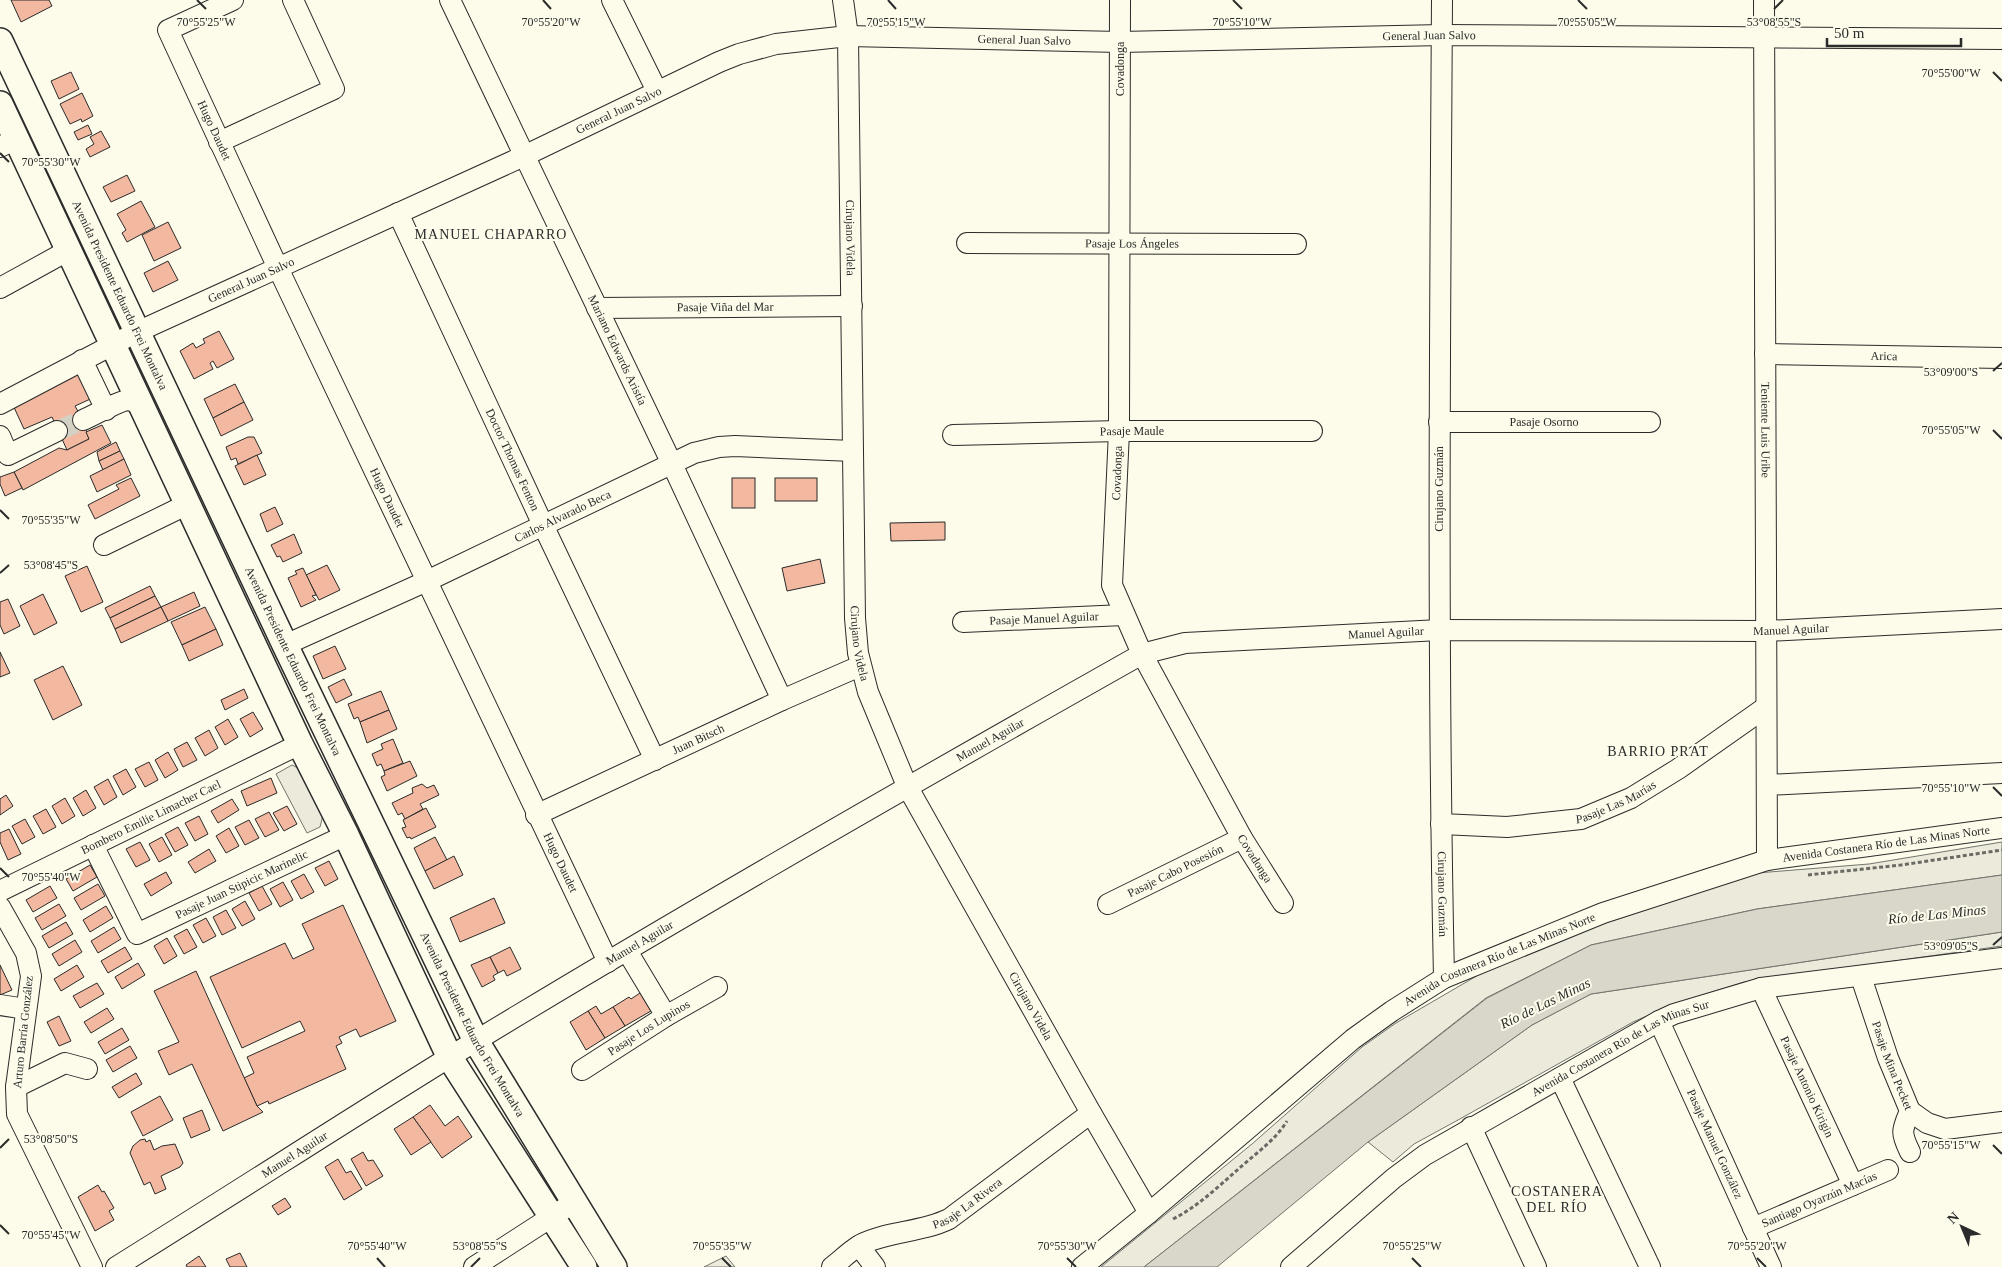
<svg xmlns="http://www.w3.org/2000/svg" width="2002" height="1267" viewBox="0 0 2002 1267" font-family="Georgia,serif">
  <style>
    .green { fill: #ecebdb; stroke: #74746e }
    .water { fill: #d8d7c9; stroke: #74746e }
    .building { fill: #f2b8a0; stroke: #2b2b2b }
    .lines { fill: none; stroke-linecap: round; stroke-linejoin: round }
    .minor-tunnel { stroke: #d3d1c4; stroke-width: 20; stroke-dasharray: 20 10; stroke-linecap: butt }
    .minor-casing { stroke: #2b2b2b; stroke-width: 22 }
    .major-casing { stroke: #2b2b2b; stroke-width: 28 }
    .path { stroke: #6a6964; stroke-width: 3; stroke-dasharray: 4 2.5; stroke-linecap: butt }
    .minor { stroke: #fdfbea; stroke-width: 20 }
    .major { stroke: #fdfbea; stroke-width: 25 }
    .ticks { fill: none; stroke: #2b2b2b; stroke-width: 2 }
    .labels { text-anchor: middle; stroke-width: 4; stroke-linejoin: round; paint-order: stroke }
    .street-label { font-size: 12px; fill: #2b2b2b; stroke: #fdfbea }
    .neighbourhood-label { font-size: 14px; letter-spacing: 1px; fill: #2b2b2b; stroke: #fdfbea }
    .water-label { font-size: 14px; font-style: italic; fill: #2b2b2b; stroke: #fdfbea }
    .ticks-label { font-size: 12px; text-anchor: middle; fill: #2b2b2b; stroke: #fdfbea; stroke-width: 4; stroke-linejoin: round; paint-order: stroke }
  </style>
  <rect width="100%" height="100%" fill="#fdfbea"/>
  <g class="green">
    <polygon points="292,765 302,770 323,815 320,827 307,833 276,774"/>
    <polygon points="2002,842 2002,875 1757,909 1591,945 1486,998 1144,1267 1101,1267 1252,1144 1362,1047 1396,1023 1480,974 1569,935 1757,873 1869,864"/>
    <polygon points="2002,932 2002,946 1744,982 1674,1004 1633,1022 1458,1120 1414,1144 1393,1162 1368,1142 1532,1025 1591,994"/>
    <polygon points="726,1256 735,1267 704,1267"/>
  </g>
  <polygon class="water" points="2002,875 2002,932 1591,994 1532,1025 1368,1142 1217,1267 1144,1267 1487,998 1591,945 1757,909"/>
  <g class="building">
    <polygon points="11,0 49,0 52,6 21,22"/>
    <polygon points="71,72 79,89 59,99 51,81"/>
    <polygon points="82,93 93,116 82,122 81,119 70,124 60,104"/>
    <polygon points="88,125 92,134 78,140 74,132"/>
    <polygon points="101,131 110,147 90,157 86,149 94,144 90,137"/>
    <polygon points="127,175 135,191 111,202 103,187"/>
    <polygon points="141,201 155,227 127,242 122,233 126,230 117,214"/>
    <polygon points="168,222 181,248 154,261 142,235"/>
    <polygon points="168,261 178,280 153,292 144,273"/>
    <polygon points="219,331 234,359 217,368 213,361 210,363 213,369 194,379 180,351 193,343 196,348 205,343 203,339"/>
    <polygon points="85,370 97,396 75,406 83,420 89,439 67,450 52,417 24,429 12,403"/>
    <polygon points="235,384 244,402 213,418 204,399"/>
    <polygon points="244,402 253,420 221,436 213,418"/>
    <polygon points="102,425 111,443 23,490 14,472 59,448 67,450 89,439 86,432"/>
    <polygon points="248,437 254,437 262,453 238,464 236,458 231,460 226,447"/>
    <polygon points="116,442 120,451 99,461 97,452"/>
    <polygon points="120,451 124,459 103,470 99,461"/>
    <polygon points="257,455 266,475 244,485 235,466"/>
    <polygon points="124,459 131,475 97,492 90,476"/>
    <polygon points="14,472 22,488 5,496 0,484 0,477"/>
    <polygon points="131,478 140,496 95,519 88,505 119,489 116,485"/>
    <rect x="732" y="478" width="23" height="30"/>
    <rect x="775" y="478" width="42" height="23"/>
    <polygon points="275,507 283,524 267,532 260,514"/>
    <polygon points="945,522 945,540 891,541 890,523"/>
    <polygon points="294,534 302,553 283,562 280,556 277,557 271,545"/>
    <polygon points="820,559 825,583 787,591 782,568"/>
    <polygon points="327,565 340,590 319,600 306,575"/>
    <polygon points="87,566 103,602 81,612 65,576"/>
    <polygon points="303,568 316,595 312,596 316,600 301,607 288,578 297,574 295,571"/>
    <polygon points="150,586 155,596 110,618 105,608"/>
    <polygon points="194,592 200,606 168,621 161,607"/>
    <polygon points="43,594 57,623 34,635 20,606"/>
    <polygon points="155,596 161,607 115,629 110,618"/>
    <polygon points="8,599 20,626 4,634 0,625 0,602"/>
    <polygon points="161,607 168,621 121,643 115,629"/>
    <polygon points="205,607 216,629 182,645 171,622"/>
    <polygon points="216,629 223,645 189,661 182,645"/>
    <polygon points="335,646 346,669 323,679 313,656"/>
    <polygon points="0,652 10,673 0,677"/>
    <polygon points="63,666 82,705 53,720 34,680"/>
    <polygon points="344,679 352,695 336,703 328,687"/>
    <polygon points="244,689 248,698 225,710 221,700"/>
    <polygon points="381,691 389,710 360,722 358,717 354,719 348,704"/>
    <polygon points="389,710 397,729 367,743 360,722"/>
    <polygon points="253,712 263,729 250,737 240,719"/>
    <polygon points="228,719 238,737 225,745 215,727"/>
    <polygon points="209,730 218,748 205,756 195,738"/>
    <polygon points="393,739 403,763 384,771 381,764 377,766 372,754 383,749 381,744"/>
    <polygon points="187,742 197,760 183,767 174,749"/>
    <polygon points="168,752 178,770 165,778 155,760"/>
    <polygon points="410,761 417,776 387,791 381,777 385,775 384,771"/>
    <polygon points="149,762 158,780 145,787 135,769"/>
    <polygon points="126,769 136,787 123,795 113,776"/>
    <polygon points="271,778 277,793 247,806 241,791"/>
    <polygon points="108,779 117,797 104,805 94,787"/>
    <polygon points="422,784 427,788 434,785 439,795 420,804 423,809 405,819 402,813 398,815 392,803 413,793 412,788"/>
    <polygon points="86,790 96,808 83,816 73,798"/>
    <polygon points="6,795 13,806 0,815 0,799"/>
    <polygon points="65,798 75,816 62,824 52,806"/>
    <polygon points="232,799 239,810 218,823 211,811"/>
    <polygon points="287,806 297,824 284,831 273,813"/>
    <polygon points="426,808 436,827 411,839 410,837 407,838 402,828 406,827 403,820"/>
    <polygon points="46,809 56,827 43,834 33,816"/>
    <polygon points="269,812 279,830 265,837 255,819"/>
    <polygon points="199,816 208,834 195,841 185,823"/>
    <polygon points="25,819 35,837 22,844 12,826"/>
    <polygon points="249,820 259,838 245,845 235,827"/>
    <polygon points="178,827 188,845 175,852 165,834"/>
    <polygon points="229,828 239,846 226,853 216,836"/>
    <polygon points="9,829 21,854 8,860 0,842 0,833"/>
    <polygon points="162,837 172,855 159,862 149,844"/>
    <polygon points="435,837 447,860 425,871 414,848"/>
    <polygon points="140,842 150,860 136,867 126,849"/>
    <polygon points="209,849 216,861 195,873 188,862"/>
    <polygon points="454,856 463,875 434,889 425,871"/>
    <polygon points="329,861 338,879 325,886 315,868"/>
    <polygon points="90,865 97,877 73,891 66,879"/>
    <polygon points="166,872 172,883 151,896 144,884"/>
    <polygon points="304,874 314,892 301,899 291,881"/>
    <polygon points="283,882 293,900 280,907 270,889"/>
    <polygon points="98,884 105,896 81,910 74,898"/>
    <polygon points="50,886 57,898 33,912 26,900"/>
    <polygon points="262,886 272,904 259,911 249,893"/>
    <polygon points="494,898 505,923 460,942 450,918"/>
    <polygon points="245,901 255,919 242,926 232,909"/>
    <polygon points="59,904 66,916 42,930 35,918"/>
    <polygon points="343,905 396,1021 360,1037 356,1029 339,1037 342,1043 336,1046 346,1069 269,1104 268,1101 257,1106 244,1078 254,1073 247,1057 305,1031 300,1021 242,1048 210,977 285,943 293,959 314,949 302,924"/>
    <polygon points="106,906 113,918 90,932 83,920"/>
    <polygon points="226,910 236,928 222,935 213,917"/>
    <polygon points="206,918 216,936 203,943 193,925"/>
    <polygon points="66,922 73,934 49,948 42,936"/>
    <polygon points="114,927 121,939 98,953 91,941"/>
    <polygon points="187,929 197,947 184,954 174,936"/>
    <polygon points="167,938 177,956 164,964 154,946"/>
    <polygon points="75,940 82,952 59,966 52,954"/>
    <polygon points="125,947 132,959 108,973 101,961"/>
    <polygon points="510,947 521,969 507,976 504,970 498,973 490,957"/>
    <polygon points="490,957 498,973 493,976 495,980 482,987 471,965"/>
    <polygon points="138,963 145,975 122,989 115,977"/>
    <polygon points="0,965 12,990 0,995"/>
    <polygon points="77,965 84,977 61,991 54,979"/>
    <polygon points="196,971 257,1106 263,1112 223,1131 192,1064 169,1075 158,1051 179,1042 154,991"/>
    <polygon points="97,983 104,994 80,1008 73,996"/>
    <polygon points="640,993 651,1011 625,1026 613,1007 629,997 631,999"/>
    <polygon points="596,1006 601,1014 613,1007 625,1026 605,1038 588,1011"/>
    <polygon points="107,1008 114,1019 91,1033 84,1022"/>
    <polygon points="588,1011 605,1038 586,1050 570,1022"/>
    <polygon points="59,1016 71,1041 59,1046 47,1022"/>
    <polygon points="122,1028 129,1040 105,1054 98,1042"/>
    <polygon points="130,1046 137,1058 113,1072 106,1060"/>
    <polygon points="136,1073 142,1084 119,1098 112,1087"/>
    <polygon points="160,1096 173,1120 143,1136 131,1112"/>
    <polygon points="430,1105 445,1126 458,1116 472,1137 442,1158 413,1117"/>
    <polygon points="202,1110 210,1130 191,1138 183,1118"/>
    <polygon points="413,1117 431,1142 411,1155 394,1129"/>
    <polygon points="145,1139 146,1142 150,1140 154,1150 162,1146 175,1144 183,1163 180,1167 161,1176 166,1189 155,1194 150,1182 144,1185 130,1153 133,1146 140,1140"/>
    <polygon points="363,1152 368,1161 373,1160 383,1176 366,1186 351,1159"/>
    <polygon points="338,1159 346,1173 351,1171 362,1189 344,1200 325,1167"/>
    <polygon points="98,1185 102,1192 104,1191 114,1208 109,1211 114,1220 95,1231 78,1197"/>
    <polygon points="285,1198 291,1207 278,1215 272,1206"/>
    <polygon points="240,1253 247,1267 230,1267 226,1259"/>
    <polygon points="199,1256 206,1267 187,1267 186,1265"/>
  </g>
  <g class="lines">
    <polyline class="minor-tunnel" points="57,431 83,420"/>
    <defs>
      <g id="minor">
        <path id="s1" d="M 233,0 L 168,30 L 278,268 L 608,962"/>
        <path id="s2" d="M 450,0 L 672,464 L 782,700"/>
        <polyline points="612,0 657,91"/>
        <path id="s3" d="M 843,0 L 848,36 L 855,618 L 858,653 L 868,692 L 907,786 L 1091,1113 L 1149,1213"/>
        <path id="s4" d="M 1120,0 L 1119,431 L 1112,585 L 1142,654 L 1242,838 L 1283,903"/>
        <path id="s5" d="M 1442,0 C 1440,326 1437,652 1444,978"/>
        <path id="s6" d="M 1764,0 L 1767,860"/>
        <polyline points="219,142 334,89 293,0"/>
        <polyline points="0,147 16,139"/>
        <path id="s7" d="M 398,213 L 543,525 L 655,760"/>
        <path id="s8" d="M 967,243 L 1296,244"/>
        <polyline points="0,288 69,250"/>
        <path id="s9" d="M 597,308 L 852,306"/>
        <path id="s10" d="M 1765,354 L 2002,358"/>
        <polyline points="82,360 106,410"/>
        <path id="s11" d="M 0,404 L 137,332 L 524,156 L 719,62 L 739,54 L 776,44 L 848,36 L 1120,42 L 1442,35 L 2002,39"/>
        <path d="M 83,420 C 93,416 120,400 129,400 C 132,401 137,403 141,404"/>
        <path id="s12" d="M 1439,422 L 1650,422"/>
        <path id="s13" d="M 953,435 L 1119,431 L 1312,431"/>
        <polyline points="0,436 8,455 57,431"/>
        <polyline points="104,545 188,504"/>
        <path id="s14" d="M 963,622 L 1124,615"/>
        <path id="s15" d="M 285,645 L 427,581 L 694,453 L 719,447 L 735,446 L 853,451"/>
        <polyline points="1767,785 2002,773"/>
        <path id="s16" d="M 536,815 L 782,700 L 860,666"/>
        <path id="s17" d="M 1441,824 L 1507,827 L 1581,819 L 1631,798 L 1678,769 L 1766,707"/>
        <path id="s18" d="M 93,845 L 137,934 L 346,835"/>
        <path id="s19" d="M 0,891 L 300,744"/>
        <path id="s20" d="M 1108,904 L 1242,838"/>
        <polyline points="0,907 26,953 31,976 16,1087 17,1114 92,1267"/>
        <polyline points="627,951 666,1016"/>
        <path id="s21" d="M 1861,977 L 1888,1058 L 1910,1111 C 1902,1130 1900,1132 1910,1152"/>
        <path id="s22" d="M 1761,988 L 1853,1185"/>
        <polyline points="0,1005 26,1009"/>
        <path id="s23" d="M 1659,1021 L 1771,1267"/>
        <path id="s24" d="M 582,1070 L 666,1016 L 717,987"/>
        <polyline points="1560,1078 1650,1267"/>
        <polyline points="16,1087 65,1063 87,1069"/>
        <polyline points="1910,1111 1927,1123 1945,1129 2002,1122"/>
        <polyline points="1471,1127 1536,1267"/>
        <path id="s25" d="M 1753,1228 L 1888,1170"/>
        <polyline points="859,1246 875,1267"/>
        <path id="s26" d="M 116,1267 C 240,1190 363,1110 487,1034 C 703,903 922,778 1142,654 L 1185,643 L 1440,630 L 1766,631 L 2002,619"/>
        <polyline points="474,1267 573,1203"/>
        <path id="s27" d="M 832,1267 C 841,1260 850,1251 860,1245 C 887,1231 920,1233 949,1219 L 1091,1113"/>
        <path id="s28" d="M 1082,1267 L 1149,1213 L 1353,1039 L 1392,1011 L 1444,978 L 1603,913 L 1767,860 L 2002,828"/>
        <path id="s29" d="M 1291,1267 L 1394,1178 L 1425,1155 L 1659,1021 L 1674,1014 L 1761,988 L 2002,958"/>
      </g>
      <g id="major">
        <path id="s30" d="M 0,41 L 285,645 L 476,1041 L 614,1267"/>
        <polyline points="0,104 300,744 346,835 450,1058 584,1267"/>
      </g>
    </defs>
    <use href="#minor" class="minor-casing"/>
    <use href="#major" class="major-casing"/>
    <g class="path">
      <polyline points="1808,875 1901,865 2002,850"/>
      <path d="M 1173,1219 C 1199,1206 1221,1184 1243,1165 C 1259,1151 1276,1139 1287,1121"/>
    </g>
    <use href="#minor" class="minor"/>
    <use href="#major" class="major"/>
  </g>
  <path class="ticks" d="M 197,0 L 206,9M 543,0 L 551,9M 888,0 L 896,9M 1233,0 L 1242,9M 1578,0 L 1587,9M 1774,9 L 1783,0M 1993,72 L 2002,81M 0,153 L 9,162M 1993,371 L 2002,363M 1993,430 L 2002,439M 0,510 L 9,519M 0,573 L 9,565M 1993,787 L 2002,796M 0,868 L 9,877M 1993,945 L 2002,937M 1993,1145 L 2002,1154M 0,1148 L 9,1139M 0,1225 L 9,1234M 377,1258 L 385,1267M 722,1258 L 731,1267M 1067,1258 L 1076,1267M 1412,1258 L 1421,1267M 1757,1258 L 1766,1267M 471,1267 L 480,1258"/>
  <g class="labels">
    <g class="street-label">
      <text dy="4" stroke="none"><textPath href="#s11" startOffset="1510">General Juan Salvo</textPath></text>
      <text dy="4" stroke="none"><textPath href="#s11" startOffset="1105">General Juan Salvo</textPath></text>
      <text transform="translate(1120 69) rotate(-90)" y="4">Covadonga</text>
      <text dy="4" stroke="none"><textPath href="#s11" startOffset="685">General Juan Salvo</textPath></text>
      <text dy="4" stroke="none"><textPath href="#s1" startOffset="182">Hugo Daudet</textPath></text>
      <text dy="4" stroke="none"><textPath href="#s3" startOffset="238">Cirujano Videla</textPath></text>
      <text dy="4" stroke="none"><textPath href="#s8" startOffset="165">Pasaje Los Ángeles</textPath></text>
      <text dy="4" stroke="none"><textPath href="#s11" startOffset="280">General Juan Salvo</textPath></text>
      <text dy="4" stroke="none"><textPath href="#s30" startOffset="281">Avenida Presidente Eduardo Frei Montalva</textPath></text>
      <text dy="4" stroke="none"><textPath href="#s9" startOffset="128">Pasaje Viña del Mar</textPath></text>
      <text dy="4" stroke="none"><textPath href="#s2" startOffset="388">Mariano Edwards Aristía</textPath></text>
      <text dy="4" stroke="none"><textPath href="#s10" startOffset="119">Arica</textPath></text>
      <text dy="4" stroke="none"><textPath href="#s12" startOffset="105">Pasaje Osorno</textPath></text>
      <text dy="4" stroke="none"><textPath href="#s6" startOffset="430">Teniente Luis Uribe</textPath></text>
      <text dy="4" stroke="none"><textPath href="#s13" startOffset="179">Pasaje Maule</textPath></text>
      <text dy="4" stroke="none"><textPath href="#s7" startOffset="272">Doctor Thomas Fenton</textPath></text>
      <text transform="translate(1117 473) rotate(-88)" y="4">Covadonga</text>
      <text transform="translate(1439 489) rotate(-90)" y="4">Cirujano Guzmán</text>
      <text dy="4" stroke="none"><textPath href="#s1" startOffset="588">Hugo Daudet</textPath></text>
      <text dy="4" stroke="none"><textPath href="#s15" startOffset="306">Carlos Alvarado Beca</textPath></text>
      <text dy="4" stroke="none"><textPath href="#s14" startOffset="81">Pasaje Manuel Aguilar</textPath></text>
      <text dy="4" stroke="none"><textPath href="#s26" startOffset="1846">Manuel Aguilar</textPath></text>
      <text dy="4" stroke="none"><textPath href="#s26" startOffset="1441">Manuel Aguilar</textPath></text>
      <text dy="4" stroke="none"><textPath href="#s3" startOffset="644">Cirujano Videla</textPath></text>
      <text dy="4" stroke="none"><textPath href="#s30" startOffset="686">Avenida Presidente Eduardo Frei Montalva</textPath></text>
      <text dy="4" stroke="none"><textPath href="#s16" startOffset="179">Juan Bitsch</textPath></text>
      <text dy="4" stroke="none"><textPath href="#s26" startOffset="1021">Manuel Aguilar</textPath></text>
      <text dy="4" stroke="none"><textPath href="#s17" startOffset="179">Pasaje Las Marías</textPath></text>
      <text dy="4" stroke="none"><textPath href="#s19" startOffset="168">Bombero Emilie Limacher Cael</textPath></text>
      <text dy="4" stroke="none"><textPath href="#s28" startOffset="928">Avenida Costanera Río de Las Minas Norte</textPath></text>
      <text dy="4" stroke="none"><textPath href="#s4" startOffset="894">Covadonga</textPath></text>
      <text dy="4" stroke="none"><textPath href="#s1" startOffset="992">Hugo Daudet</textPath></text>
      <text dy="4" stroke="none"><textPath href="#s20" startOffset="75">Pasaje Cabo Posesión</textPath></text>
      <text dy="4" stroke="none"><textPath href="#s18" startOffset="215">Pasaje Juan Stipicic Marinelic</textPath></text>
      <text dy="4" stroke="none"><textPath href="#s5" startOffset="894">Cirujano Guzmán</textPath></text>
      <text dy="4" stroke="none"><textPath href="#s26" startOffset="616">Manuel Aguilar</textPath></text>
      <text dy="4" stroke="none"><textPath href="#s28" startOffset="522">Avenida Costanera Río de Las Minas Norte</textPath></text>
      <text dy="4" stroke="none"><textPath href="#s3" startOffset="1048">Cirujano Videla</textPath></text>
      <text dy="4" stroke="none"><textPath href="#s30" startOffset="1091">Avenida Presidente Eduardo Frei Montalva</textPath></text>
      <text dy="4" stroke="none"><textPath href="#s24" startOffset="79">Pasaje Los Lupinos</textPath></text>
      <text transform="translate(23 1032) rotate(-84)" y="4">Arturo Barría González</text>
      <text dy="4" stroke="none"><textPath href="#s29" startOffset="398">Avenida Costanera Río de Las Minas Sur</textPath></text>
      <text dy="4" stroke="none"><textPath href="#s21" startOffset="94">Pasaje Mina Pecket</textPath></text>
      <text dy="4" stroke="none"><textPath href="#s22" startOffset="109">Pasaje Antonio Kirigin</textPath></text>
      <text dy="4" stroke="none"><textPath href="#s23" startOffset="135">Pasaje Manuel González</textPath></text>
      <text dy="4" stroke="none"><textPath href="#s26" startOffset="211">Manuel Aguilar</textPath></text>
      <text dy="4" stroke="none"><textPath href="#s25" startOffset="72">Santiago Oyarzún Macías</textPath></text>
      <text dy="4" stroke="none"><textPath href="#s27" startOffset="152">Pasaje La Rivera</textPath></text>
    </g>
    <g class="neighbourhood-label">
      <text x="491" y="239">MANUEL CHAPARRO</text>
      <text x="1658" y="756">BARRIO PRAT</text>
      <text x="1557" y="1196">COSTANERA<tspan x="1557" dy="16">DEL RÍO</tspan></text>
    </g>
    <g class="water-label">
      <text transform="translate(1937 914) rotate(-6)" y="5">Río de Las Minas</text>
      <text transform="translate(1545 1003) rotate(-26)" y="5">Río de Las Minas</text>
    </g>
  </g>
  <g class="ticks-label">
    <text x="1774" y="26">53°08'55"S</text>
    <text x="1587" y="26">70°55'05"W</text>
    <text x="206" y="26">70°55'25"W</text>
    <text x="551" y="26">70°55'20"W</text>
    <text x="896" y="26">70°55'15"W</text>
    <text x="1242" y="26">70°55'10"W</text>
    <text x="1951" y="77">70°55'00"W</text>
    <text x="51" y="166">70°55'30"W</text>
    <text x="1951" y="376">53°09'00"S</text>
    <text x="1951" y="434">70°55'05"W</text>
    <text x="51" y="524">70°55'35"W</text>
    <text x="51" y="569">53°08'45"S</text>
    <text x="1951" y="792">70°55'10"W</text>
    <text x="51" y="881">70°55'40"W</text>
    <text x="1951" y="950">53°09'05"S</text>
    <text x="51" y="1143">53°08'50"S</text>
    <text x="1951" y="1149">70°55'15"W</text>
    <text x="51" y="1239">70°55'45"W</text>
    <text x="377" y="1250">70°55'40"W</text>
    <text x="722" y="1250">70°55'35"W</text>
    <text x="1067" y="1250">70°55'30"W</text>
    <text x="1412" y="1250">70°55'25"W</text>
    <text x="1757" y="1250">70°55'20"W</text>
    <text x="480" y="1250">53°08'55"S</text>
  </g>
  <g transform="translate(1962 1227) rotate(316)" stroke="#fdfbea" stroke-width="4" paint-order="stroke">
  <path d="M0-4L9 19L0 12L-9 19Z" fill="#2b2b2b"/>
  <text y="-8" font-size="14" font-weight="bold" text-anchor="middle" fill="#2b2b2b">N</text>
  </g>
  <path d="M1827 38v8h134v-8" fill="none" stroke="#2b2b2b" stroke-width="2.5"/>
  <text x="1834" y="38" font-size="15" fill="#2b2b2b" stroke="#fdfbea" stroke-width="4" paint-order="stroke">50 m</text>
</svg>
